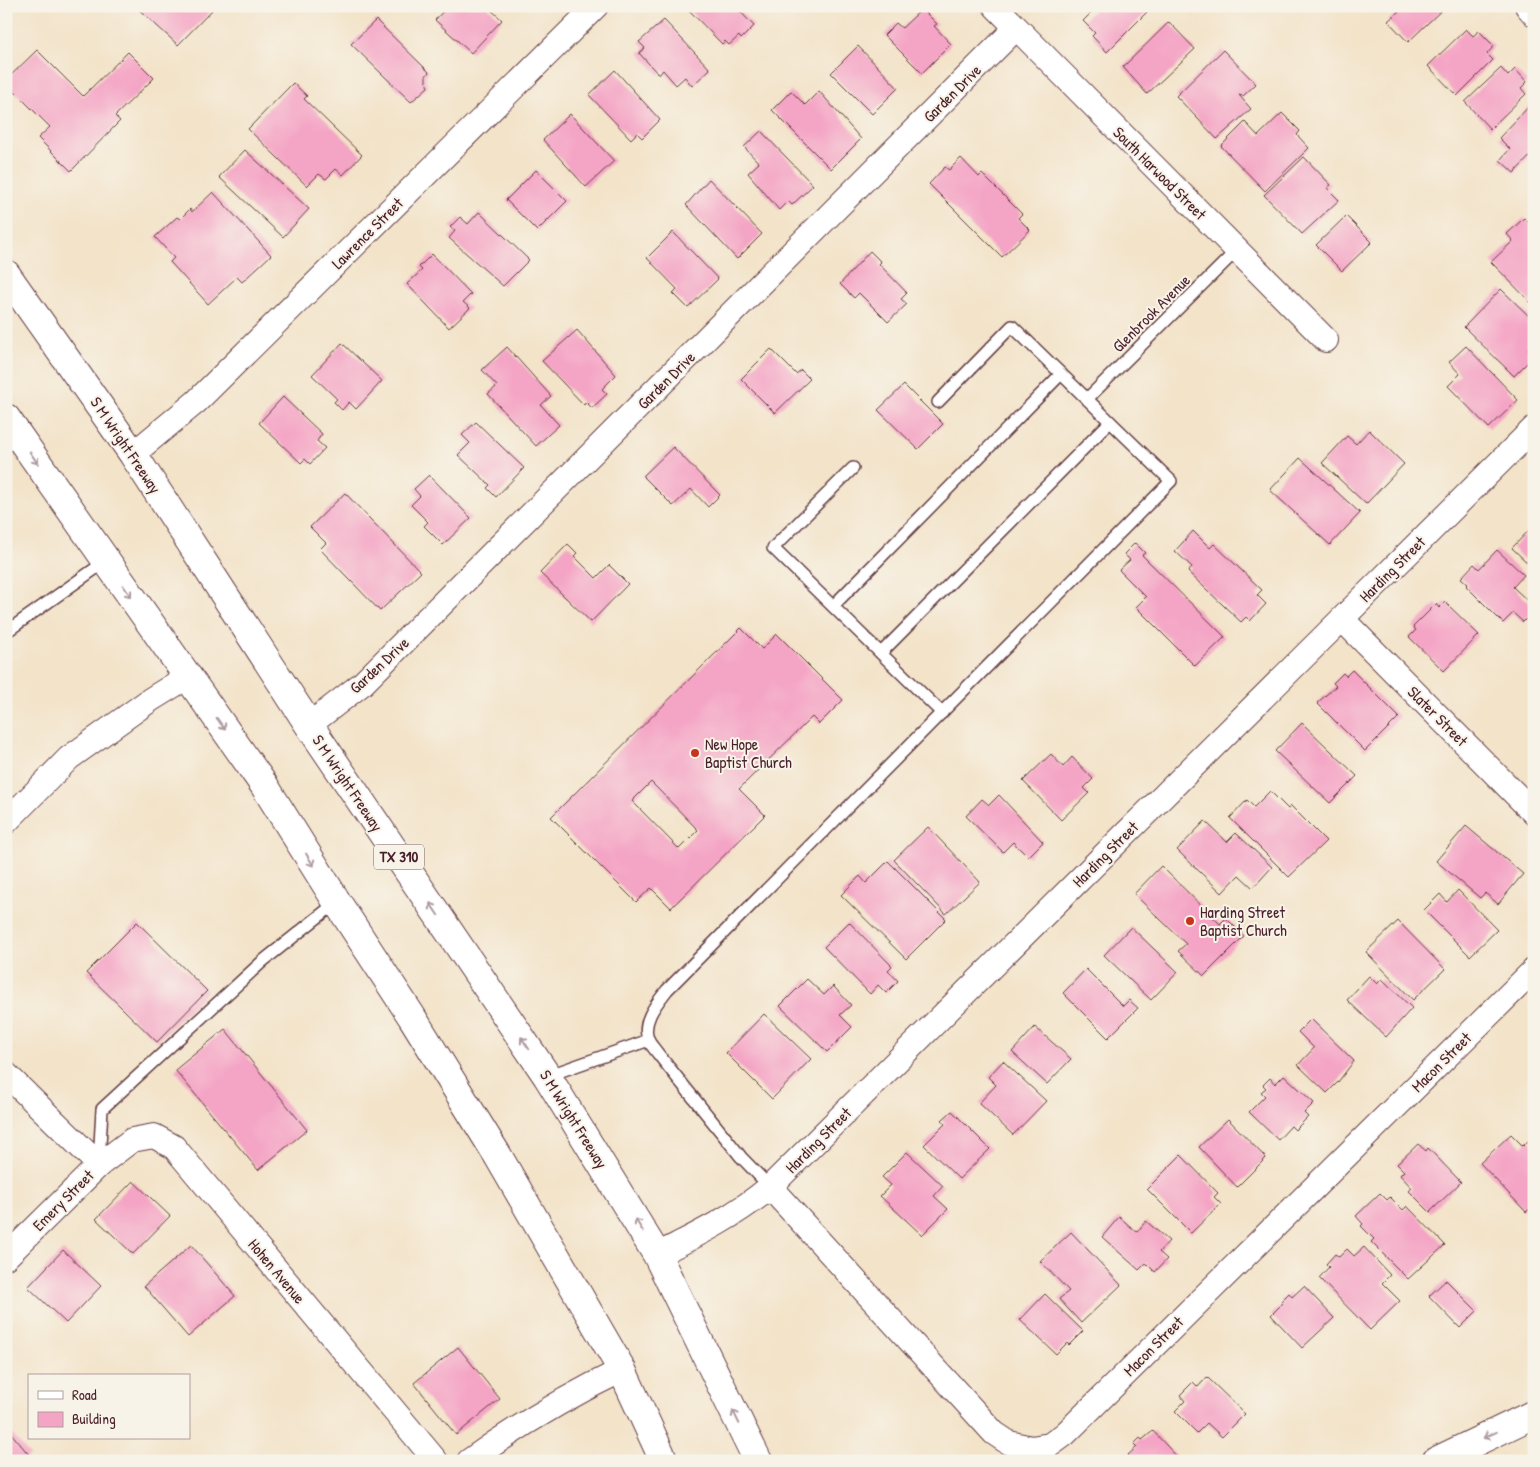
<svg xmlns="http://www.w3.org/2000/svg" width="1540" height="1467" viewBox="0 0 1540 1467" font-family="'Patrick Hand',sans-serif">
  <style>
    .building { fill: #f4a4c5; fill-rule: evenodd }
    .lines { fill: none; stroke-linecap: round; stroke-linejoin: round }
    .service-casing { stroke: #633c43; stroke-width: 14 }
    .minor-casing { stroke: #633c43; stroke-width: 26 }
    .secondary-casing { stroke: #633c43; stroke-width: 30 }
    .primary-casing { stroke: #633c43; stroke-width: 30 }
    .service { stroke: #fff; stroke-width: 11 }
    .minor { stroke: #fff; stroke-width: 24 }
    .secondary { stroke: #fff; stroke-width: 28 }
    .primary { stroke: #fff; stroke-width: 28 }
    .oneway { stroke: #ae9aa0 }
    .poi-dot { fill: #c8321e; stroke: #f7f3e8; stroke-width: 2 }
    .labels { text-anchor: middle; stroke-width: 4; stroke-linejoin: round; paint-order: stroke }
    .shield { fill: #f7f3e8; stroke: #7e5f64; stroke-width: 1 }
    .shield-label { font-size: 15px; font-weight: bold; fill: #4a1f2b }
    .street-label { font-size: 16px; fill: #4a1f2b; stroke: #f7f3e8 }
    .poi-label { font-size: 16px; fill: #4a1f2b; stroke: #f7f3e8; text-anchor: start }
  </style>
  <rect width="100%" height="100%" fill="#f7f3e8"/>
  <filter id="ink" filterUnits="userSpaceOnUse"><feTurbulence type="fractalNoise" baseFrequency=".02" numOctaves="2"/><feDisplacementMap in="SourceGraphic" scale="10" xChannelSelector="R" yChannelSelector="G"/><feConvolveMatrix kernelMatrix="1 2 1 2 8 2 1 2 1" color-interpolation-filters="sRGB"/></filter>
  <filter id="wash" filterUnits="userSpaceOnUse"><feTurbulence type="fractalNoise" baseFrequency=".0096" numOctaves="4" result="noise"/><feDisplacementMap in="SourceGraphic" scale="20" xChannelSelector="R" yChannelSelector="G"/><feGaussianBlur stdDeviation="1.12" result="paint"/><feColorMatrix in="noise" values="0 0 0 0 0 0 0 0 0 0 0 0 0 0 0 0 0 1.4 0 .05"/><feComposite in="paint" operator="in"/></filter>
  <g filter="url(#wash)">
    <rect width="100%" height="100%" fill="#f3e3c9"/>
    <g id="blocks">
      <g class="building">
        <polygon points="135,6 216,6 178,45"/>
        <polygon points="448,6 487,6 502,20 471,53 435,20"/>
        <polygon points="685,6 735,6 754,26 741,39 739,36 729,45 725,41 722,44"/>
        <polygon points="1098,6 1144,6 1142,8 1147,12 1107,52 1092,36 1095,33 1083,21"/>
        <polygon points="1395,6 1446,6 1408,42 1388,21 1399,11"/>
        <polygon points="922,9 937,24 934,26 951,44 922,73 884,35 896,23 902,28"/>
        <polygon points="376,20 429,72 426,76 426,82 428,87 411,102 351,44"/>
        <polygon points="664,20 710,69 692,86 685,77 676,85 663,70 659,75 639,53 645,48 639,42"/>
        <polygon points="1169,22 1195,49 1147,94 1123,67"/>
        <polygon points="1466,29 1473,36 1479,31 1494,46 1487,54 1493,60 1457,96 1428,66"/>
        <polygon points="858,46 898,88 872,114 831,73"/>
        <polygon points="37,50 83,96 128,52 154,78 115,116 120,121 71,171 38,138 50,127 6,83 6,80"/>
        <polygon points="1223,50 1256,84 1243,96 1239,95 1251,109 1217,139 1176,96"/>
        <polygon points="1501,68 1508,76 1515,69 1527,82 1521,88 1526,94 1490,129 1465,102"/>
        <polygon points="615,70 660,120 642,138 637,133 631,139 589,95"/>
        <polygon points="293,83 307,96 304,99 362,155 343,175 336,169 326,179 319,174 307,186 248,129"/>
        <polygon points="791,91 805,105 819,91 861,139 831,169 772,110"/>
        <polygon points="1534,101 1534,152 1514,173 1500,160 1510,149 1499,138"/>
        <polygon points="1282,113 1300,131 1297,135 1309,148 1265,191 1221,146 1245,122 1258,136"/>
        <polygon points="570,114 614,161 586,187 543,140"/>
        <polygon points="761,131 813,185 792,205 788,201 779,210 748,173 759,163 744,147"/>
        <polygon points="245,150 309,209 283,237 219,177"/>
        <polygon points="1304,157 1331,185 1327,188 1339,200 1302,234 1264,195"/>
        <polygon points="961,158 979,177 982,174 1022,214 1018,218 1030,230 1002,257 929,184 945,167 949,170"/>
        <polygon points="536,170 567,201 537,231 506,200"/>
        <polygon points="709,179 762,234 737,259 686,205"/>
        <polygon points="213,192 271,255 242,282 237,277 208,304 170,262 174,258 155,237 177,217 180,219 190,209 192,212"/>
        <polygon points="479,212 529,260 503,286 449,238 455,231 450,227 460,217 468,224"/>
        <polygon points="1346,216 1372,242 1342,271 1316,245"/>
        <polygon points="1524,218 1534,228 1534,306 1491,262 1513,241 1507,234"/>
        <polygon points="673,232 718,279 688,308 673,293 677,289 647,258"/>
        <polygon points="870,251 881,262 879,264 907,293 901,299 907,304 888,322 859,293 854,298 840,284"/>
        <polygon points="432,254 471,294 463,302 470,308 449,328 407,284 422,270 419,267"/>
        <polygon points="1501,289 1534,321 1534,343 1528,349 1534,356 1514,376 1464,327"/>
        <polygon points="577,330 616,375 602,389 607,394 592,408 586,402 584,405 542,361"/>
        <polygon points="342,343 382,381 356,409 349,402 342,410 334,402 337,399 312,375"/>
        <polygon points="1466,346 1518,400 1489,428 1448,386 1460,374 1449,362"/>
        <polygon points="507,347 551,396 541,405 559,425 536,446 488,394 497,386 482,370"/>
        <polygon points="771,349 796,374 801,370 810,379 775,413 741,379"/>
        <polygon points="904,385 943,424 918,449 878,410"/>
        <polygon points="283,397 322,434 317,441 325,448 310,464 305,459 301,463 259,423"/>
        <polygon points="476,422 524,468 496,497 487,488 490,485 458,455 470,443 462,435"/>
        <polygon points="1369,430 1404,464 1366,504 1322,463 1347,436 1356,444"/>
        <polygon points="673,447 720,495 708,507 691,489 673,506 643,476"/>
        <polygon points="1300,458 1360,513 1330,545 1270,490"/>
        <polygon points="429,475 471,518 443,545 424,526 428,522 411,505 420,496 414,489"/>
        <polygon points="345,493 421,572 380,611 320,549 326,543 310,527"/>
        <polygon points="1534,525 1534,569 1512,548"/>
        <polygon points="1193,531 1210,548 1214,544 1262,590 1257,595 1266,604 1250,621 1246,617 1241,622 1188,572 1192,567 1175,551"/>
        <polygon points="1135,543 1145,553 1142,555 1225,637 1195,666 1136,607 1146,597 1119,570 1130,560 1124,554"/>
        <polygon points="568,544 577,553 574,556 596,578 609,565 628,584 591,622 540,573"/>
        <polygon points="1497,550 1524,575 1513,587 1534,607 1534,611 1523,622 1513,613 1503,623 1466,586 1468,584 1461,578 1474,564 1479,569"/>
        <polygon points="1445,602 1479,635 1444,671 1409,637 1416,630 1413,627 1436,604 1439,608"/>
        <path d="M 741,628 L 762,649 L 777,634 L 843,700 L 819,724 L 812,717 L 739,789 L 765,815 L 671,908 L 651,888 L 636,902 L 551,817 ZM 651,782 L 698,830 L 679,849 L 632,801 Z"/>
        <polygon points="1352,670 1399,717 1365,751 1317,703 1336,686 1333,683 1343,673 1346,676"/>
        <polygon points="1302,723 1357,776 1330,803 1275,751"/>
        <polygon points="1051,754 1063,767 1072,757 1093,779 1084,788 1089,793 1061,820 1023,781"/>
        <polygon points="1270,791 1288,809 1291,806 1326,841 1289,877 1230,818 1247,800 1254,807"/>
        <polygon points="999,795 1043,842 1028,857 1013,842 1003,852 966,816 982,799 989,805"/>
        <polygon points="1205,821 1227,842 1236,833 1272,867 1253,888 1239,875 1222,893 1177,850"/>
        <polygon points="1466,826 1523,874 1498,904 1485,893 1480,898 1436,861"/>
        <polygon points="928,827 980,882 946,914 894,860"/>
        <polygon points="888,861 946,919 906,959 841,895 860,876 866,883"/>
        <polygon points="1161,866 1220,924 1226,918 1244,936 1204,976 1178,951 1186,944 1134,894"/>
        <polygon points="1458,890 1497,930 1470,956 1424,910 1440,894 1447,902"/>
        <polygon points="1398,921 1445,969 1413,1000 1366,952"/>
        <polygon points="137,922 207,991 157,1042 86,973"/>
        <polygon points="849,922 892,966 888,970 898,981 886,993 878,985 870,994 824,947"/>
        <polygon points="1131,927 1178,972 1151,1000 1104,955"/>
        <polygon points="1086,969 1123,1006 1129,1000 1138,1008 1108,1038 1063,993"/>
        <polygon points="1369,976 1377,984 1382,979 1412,1008 1386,1037 1347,1000"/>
        <polygon points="807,979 824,995 833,986 851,1005 840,1015 852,1027 827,1052 780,1006"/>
        <polygon points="764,1014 811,1059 772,1099 726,1053"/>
        <polygon points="1311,1019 1354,1061 1338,1082 1327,1093 1298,1065 1314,1048 1298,1032"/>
        <polygon points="1035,1027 1071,1059 1047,1084 1012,1052"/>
        <polygon points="225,1029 307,1130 258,1170 175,1070"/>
        <polygon points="1003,1061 1046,1101 1013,1135 979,1103 996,1085 988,1077"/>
        <polygon points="1284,1075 1314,1103 1304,1113 1308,1117 1295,1130 1291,1126 1278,1140 1249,1112 1265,1096 1261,1092 1266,1088 1263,1085 1270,1078 1275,1084"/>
        <polygon points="952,1111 990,1149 959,1179 924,1145 945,1124 942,1120"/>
        <polygon points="1228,1119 1266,1158 1237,1187 1199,1147"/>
        <polygon points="1511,1134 1523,1146 1529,1140 1534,1145 1534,1206 1526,1212 1480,1163"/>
        <polygon points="1418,1144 1426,1151 1428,1148 1461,1182 1430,1212 1409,1191 1412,1188 1400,1175 1404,1171 1397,1164"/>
        <polygon points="907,1152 943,1186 934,1196 948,1209 922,1235 880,1196 891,1185 882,1177"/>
        <polygon points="1181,1155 1218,1193 1214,1197 1221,1204 1191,1233 1147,1189"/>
        <polygon points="133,1181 170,1216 133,1254 96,1219"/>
        <polygon points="1380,1193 1387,1200 1390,1197 1403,1210 1407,1206 1445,1245 1408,1279 1371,1242 1374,1239 1361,1226 1363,1224 1356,1216"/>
        <polygon points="1119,1217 1137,1232 1146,1221 1169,1241 1159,1252 1167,1259 1155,1272 1146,1263 1139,1270 1102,1237"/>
        <polygon points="1071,1232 1121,1285 1081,1323 1059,1299 1069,1291 1040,1261"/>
        <polygon points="191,1245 235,1296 188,1337 144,1286"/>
        <polygon points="1364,1247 1390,1275 1382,1283 1400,1301 1370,1330 1319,1278 1329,1267 1326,1264 1335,1254 1339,1257 1347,1249 1354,1256"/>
        <polygon points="63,1250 101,1286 66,1323 28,1287"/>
        <polygon points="1446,1280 1477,1311 1460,1328 1429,1296"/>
        <polygon points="1304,1286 1334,1318 1302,1348 1271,1315 1283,1303 1281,1301 1289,1293 1292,1297"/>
        <polygon points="1045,1294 1083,1331 1069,1345 1067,1343 1056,1354 1020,1320"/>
        <polygon points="458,1347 500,1399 456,1435 414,1383"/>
        <polygon points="1207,1377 1245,1414 1222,1437 1207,1423 1197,1433 1175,1411 1185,1401 1180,1395 1193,1382 1198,1387"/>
        <polygon points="6,1427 30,1456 23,1461 6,1461"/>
        <polygon points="1153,1431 1181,1461 1134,1461 1128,1455 1137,1447 1134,1444 1140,1438 1142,1440"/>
      </g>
    </g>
  </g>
  <g filter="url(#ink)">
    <use href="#blocks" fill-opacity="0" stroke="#633c43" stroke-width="1"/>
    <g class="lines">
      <defs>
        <g id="service">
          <polyline points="1087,399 1237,250"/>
          <polyline points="853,468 773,548 942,713"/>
          <polyline points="833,606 1061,374"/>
          <polyline points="6,632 106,561"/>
          <polyline points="881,653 1110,422"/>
          <polyline points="547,1076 649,1040"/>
          <polyline points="99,1163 102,1109 263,961 337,902"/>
          <path d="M 770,1187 L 741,1157 L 659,1055 C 656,1051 652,1046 649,1042 C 640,1023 656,1004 667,990 L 1171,481 L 1012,326 L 938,402"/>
        </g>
        <g id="minor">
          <polyline points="995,6 1326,340"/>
          <polyline points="1527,6 1534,14"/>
          <polyline points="133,454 196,402 596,6"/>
          <polyline points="1342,619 1534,813"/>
          <polyline points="309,725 363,683 1016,28"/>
          <polyline points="6,822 69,758 150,700 187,677"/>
          <polyline points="6,1074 99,1165"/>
          <polyline points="770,1187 994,1433 1009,1443 1031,1448 1050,1445 1065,1434 1534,970"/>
          <path d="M 657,1255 C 697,1235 736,1216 770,1187 L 1534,428"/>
          <polyline points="6,1257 99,1165 132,1140 154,1136 174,1147 436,1461"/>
          <path d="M 469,1461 C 518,1426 568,1396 622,1370"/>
        </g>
        <polyline id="secondary" points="1436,1461 1534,1414"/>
        <g id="primary">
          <polyline points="6,274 133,454 309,725 547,1076 657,1255 758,1461"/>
          <polyline points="6,418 264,785 337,902 412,1017 498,1156 622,1370 664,1461"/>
        </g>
      </defs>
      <use href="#service" class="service-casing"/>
      <use href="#minor" class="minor-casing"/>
      <use href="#secondary" class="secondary-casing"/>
      <use href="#primary" class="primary-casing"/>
      <use href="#service" class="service"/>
      <use href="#minor" class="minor"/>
      <use href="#secondary" class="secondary"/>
      <use href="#primary" class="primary"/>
    </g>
    <defs><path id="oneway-shaft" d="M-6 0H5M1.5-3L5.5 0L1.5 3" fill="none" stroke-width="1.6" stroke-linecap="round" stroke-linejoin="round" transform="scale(1.25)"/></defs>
    <g class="oneway">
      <use href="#oneway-shaft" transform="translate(34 458) rotate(55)"/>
      <use href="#oneway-shaft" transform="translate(127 591) rotate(55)"/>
      <use href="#oneway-shaft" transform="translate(221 724) rotate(54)"/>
      <use href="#oneway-shaft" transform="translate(310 860) rotate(58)"/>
      <use href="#oneway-shaft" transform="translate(434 909) rotate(-124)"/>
      <use href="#oneway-shaft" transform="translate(525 1043) rotate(-124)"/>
      <use href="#oneway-shaft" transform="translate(639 1225) rotate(-122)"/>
      <use href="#oneway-shaft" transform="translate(736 1417) rotate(-116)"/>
      <use href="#oneway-shaft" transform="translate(1490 1435) rotate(155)"/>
    </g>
  </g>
  <g class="poi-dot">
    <circle cx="695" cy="753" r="5"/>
    <circle cx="1190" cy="921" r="5"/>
  </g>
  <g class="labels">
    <rect class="shield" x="374" y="844.5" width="50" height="25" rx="4"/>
    <g class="shield-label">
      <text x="399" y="862">TX 310</text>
    </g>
    <g class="street-label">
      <text transform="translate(952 93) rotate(-45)" y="6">Garden Drive</text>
      <text transform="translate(1160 173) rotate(45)" y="6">South Harwood Street</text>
      <text transform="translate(367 233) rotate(-45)" y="6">Lawrence Street</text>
      <text transform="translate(1151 313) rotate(-45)" y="6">Glenbrook Avenue</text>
      <text transform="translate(666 380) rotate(-45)" y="6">Garden Drive</text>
      <text transform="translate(126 445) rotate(56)" y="6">S M Wright Freeway</text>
      <text transform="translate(1392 569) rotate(-45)" y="6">Harding Street</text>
      <text transform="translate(379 665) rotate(-43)" y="6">Garden Drive</text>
      <text transform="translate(1438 716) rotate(45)" y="6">Slater Street</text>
      <text transform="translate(348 783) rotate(56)" y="6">S M Wright Freeway</text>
      <text transform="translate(1105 854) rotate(-45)" y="6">Harding Street</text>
      <text transform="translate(1441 1062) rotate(-45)" y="6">Macon Street</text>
      <text transform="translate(574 1119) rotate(58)" y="6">S M Wright Freeway</text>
      <text transform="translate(818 1140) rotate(-45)" y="6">Harding Street</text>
      <text transform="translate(63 1200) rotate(-45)" y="6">Emery Street</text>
      <text transform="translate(277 1271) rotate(50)" y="6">Hohen Avenue</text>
      <text transform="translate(1153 1346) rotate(-45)" y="6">Macon Street</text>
    </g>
    <g class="poi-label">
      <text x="705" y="750">New Hope<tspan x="705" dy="18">Baptist Church</tspan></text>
      <text x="1200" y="918">Harding Street<tspan x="1200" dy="18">Baptist Church</tspan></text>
    </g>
  </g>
  <rect width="1540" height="1467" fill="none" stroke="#f7f3e8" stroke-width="25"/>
  <rect x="28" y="1374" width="162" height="65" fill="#f7f3e8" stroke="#b29e9c"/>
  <rect x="38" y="1391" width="25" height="8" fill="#ffffff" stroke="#b29e9c"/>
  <text x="72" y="1400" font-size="15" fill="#4a1f2b">Road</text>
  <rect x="38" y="1412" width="25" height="15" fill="#f4a4c5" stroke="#b29e9c"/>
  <text x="72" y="1424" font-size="15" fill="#4a1f2b">Building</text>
</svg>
